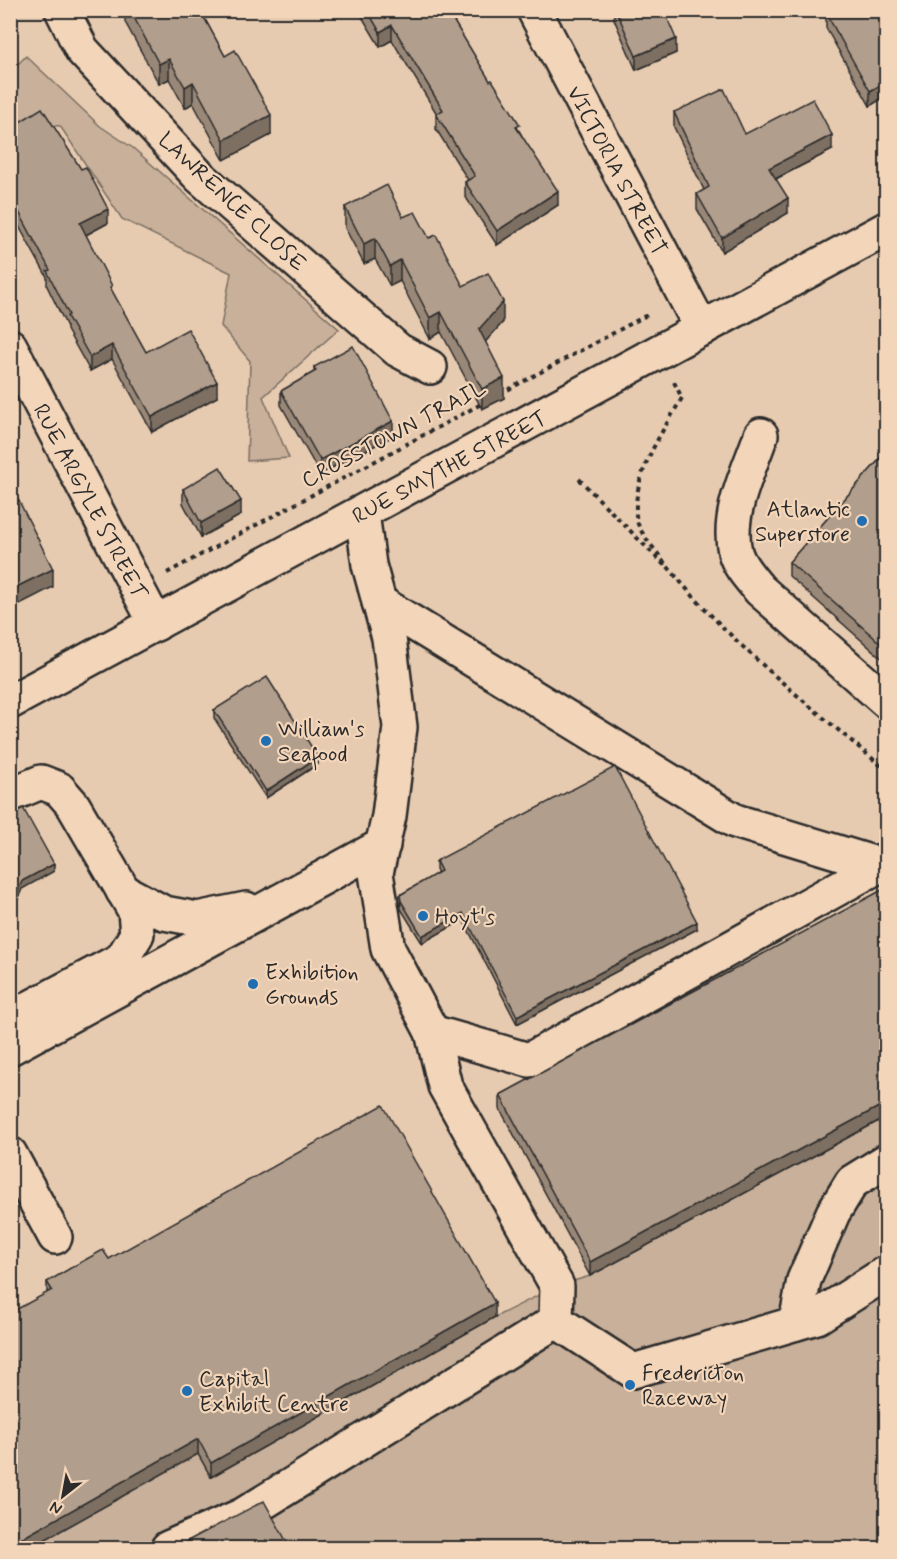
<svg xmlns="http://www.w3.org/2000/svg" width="897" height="1559" viewBox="0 0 897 1559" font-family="Mynerve,sans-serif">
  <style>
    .green { fill: #c8b09a; stroke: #7a6e62; stroke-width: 1.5 }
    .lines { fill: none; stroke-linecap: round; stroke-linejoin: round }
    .minor-casing { stroke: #2b2b2b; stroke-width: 38 }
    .major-casing { stroke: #2b2b2b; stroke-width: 38 }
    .path { stroke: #2b2b2b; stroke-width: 4; stroke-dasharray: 4.5 4.5; stroke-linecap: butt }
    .minor { stroke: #f3d5b9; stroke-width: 33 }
    .major { stroke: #f3d5b9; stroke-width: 33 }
    .wall { fill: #998878; stroke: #2b2b2b; stroke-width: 1.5 }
    .shaded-wall { fill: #7d6f62; stroke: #2b2b2b; stroke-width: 1.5 }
    .building { fill: #b29e8c; stroke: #2b2b2b; stroke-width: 1.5 }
    .poi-dot { fill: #1f6fb2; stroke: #f3d5b9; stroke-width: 2 }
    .labels { text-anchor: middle; stroke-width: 4.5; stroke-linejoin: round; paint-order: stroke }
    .street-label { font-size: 22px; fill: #2b2b2b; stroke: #f3d5b9 }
    .poi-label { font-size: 22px; fill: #2b2b2b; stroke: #f3d5b9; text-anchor: start }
  </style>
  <rect width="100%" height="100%" fill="#e7cbb1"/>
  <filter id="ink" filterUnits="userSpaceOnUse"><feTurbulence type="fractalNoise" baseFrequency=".0167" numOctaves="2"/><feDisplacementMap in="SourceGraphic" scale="12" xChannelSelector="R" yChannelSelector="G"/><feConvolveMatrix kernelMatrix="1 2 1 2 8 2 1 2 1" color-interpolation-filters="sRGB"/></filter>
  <g filter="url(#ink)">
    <g class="green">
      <polygon points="26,56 100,126 133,148 339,329 263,397 289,458 247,461 250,361 221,326 231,273 122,219 60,126 11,123 10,72"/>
      <polygon points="886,1117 886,1548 30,1548 198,1454 211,1477 495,1317 557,1286 590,1276"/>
    </g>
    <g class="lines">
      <defs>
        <g id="minor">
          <polyline points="62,10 82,50 199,176 398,350 430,367"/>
          <polyline points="534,10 702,329"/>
          <polyline points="10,346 156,624"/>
          <path d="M 761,435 C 749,471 726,513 735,552 C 739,567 751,579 760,590 L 886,701"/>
          <polyline points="362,513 369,565 389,638 400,727 389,816 376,873 388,949 432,1032 445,1086 557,1286 556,1321"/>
          <polyline points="379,602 735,821 886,867"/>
          <polyline points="10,795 41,782 59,789 73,805 135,911 137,934 122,959 20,1013 10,1023"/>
          <polyline points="123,891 164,913 197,919 246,909"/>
          <polyline points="432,1032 529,1060 880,865"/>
          <polyline points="10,1048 383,845"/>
          <polyline points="10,1154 55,1237"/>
          <polyline points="556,1321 633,1371 817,1317 886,1273"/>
          <polyline points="796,1323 804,1280 833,1213 852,1182 886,1161"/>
          <polyline points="168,1548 243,1515 556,1321"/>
        </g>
        <polyline id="major" points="10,702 886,229"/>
      </defs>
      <use href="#minor" class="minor-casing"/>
      <use href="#major" class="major-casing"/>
      <g class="path">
        <path d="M 674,382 L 682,398 C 661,434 634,472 636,515 C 637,531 652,545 661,558 C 725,640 808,704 886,770"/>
        <polyline points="500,394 645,316 647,320"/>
        <polyline points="579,479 665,566"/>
        <polyline points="167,573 483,403"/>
      </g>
      <use href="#minor" class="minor"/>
      <use href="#major" class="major"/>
    </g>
    <g class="wall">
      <polygon points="125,10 200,10 225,56 271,135 224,160 193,103 185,108 169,79 159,84 125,22"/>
      <polygon points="358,10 447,10 520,132 558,205 497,245 465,196 465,182 468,180 436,129 436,114 437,114 392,40 380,47"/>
      <polygon points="614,10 664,10 676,53 636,70 614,19"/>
      <polygon points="826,13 886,22 886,96 870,106 826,28"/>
      <polygon points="674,112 745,134 832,150 776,179 788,213 722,252 697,209 697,194 704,190 674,127"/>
      <polygon points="10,128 108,223 86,235 112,291 146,352 217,397 152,432 112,359 90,371 67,330 67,327 47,286 47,277 10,210"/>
      <polygon points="345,207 403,217 429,238 463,286 503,322 485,342 504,398 482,409 441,332 430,339 400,281 390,286 375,259 364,264 345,228"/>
      <polygon points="314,367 393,436 320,474 281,405 281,391 314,372"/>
      <polygon points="886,452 886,662 789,576 789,562"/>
      <polygon points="183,489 241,515 201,537 183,503"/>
      <polygon points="214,710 318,764 266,798 214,718"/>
      <polygon points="436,861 697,929 517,1024 463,920 422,943 401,909 400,895 438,873 436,869"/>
      <polygon points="886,888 886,1117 590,1276 500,1109 500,1095"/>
      <polygon points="109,1259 495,1317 211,1477 198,1454 47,1292 47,1282"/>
    </g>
    <g class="shaded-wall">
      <polygon points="392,25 392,40 380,47 380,32"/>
      <polygon points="676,39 676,53 636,70 636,56"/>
      <polygon points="169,59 169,79 159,84 159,64"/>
      <polygon points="193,82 193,103 185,108 185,87"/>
      <polygon points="886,82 886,96 870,106 870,91"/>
      <polygon points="271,115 271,135 224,160 224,140"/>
      <polygon points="832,135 832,150 769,182 769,168"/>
      <polygon points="558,191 558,205 497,245 497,231"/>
      <polygon points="788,198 788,213 722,252 722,238"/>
      <polygon points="108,209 108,223 80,238 80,223"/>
      <polygon points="375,238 375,259 364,264 364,244"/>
      <polygon points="400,260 400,281 390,286 390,266"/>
      <polygon points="503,302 503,322 479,349 479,329"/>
      <polygon points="441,312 441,332 430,339 430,318"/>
      <polygon points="112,345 112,359 90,371 90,357"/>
      <polygon points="504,378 504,398 482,409 482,389"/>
      <polygon points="217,382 217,397 152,432 152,417"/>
      <polygon points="393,421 393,436 320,474 320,460"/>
      <polygon points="241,501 241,515 201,537 201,523"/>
      <polygon points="53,569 53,587 10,609 10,590"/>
      <polygon points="318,757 318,764 266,798 266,791"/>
      <polygon points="54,864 54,871 22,889 18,899 10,903 10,896 22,881"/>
      <polygon points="463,913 463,920 422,943 422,936"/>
      <polygon points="697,922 697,929 517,1024 517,1016"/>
      <polygon points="886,1103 886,1117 590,1276 590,1262"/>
      <polygon points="495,1303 495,1317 211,1477 211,1463"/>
      <polygon points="198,1439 198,1454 30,1548 10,1548 10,1545"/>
    </g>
    <g class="building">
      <polygon points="130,10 200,10 225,56 235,50 271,115 224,140 193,82 185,87 169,59 159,64"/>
      <polygon points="367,10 447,10 490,81 492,80 520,125 516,127 558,191 497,231 465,182 475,176 436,114 443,110 392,25 380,32"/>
      <polygon points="616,10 664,10 676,39 636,56"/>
      <polygon points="831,10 880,10 886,22 886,82 870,91 826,13"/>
      <polygon points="724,89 745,134 813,99 832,135 769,168 788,198 722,238 697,194 709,187 674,112"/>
      <polygon points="42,108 81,169 86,167 108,209 80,223 112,286 110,287 146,352 188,329 217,382 152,417 112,345 90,357 67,316 69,315 47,271 50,270 10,195 10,128"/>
      <polygon points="387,185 403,217 415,212 429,238 436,235 463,286 488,273 503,302 479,329 504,378 482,389 441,312 430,318 400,260 390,266 375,238 364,244 345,207"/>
      <polygon points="353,346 393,421 320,460 281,391 316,371 314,367"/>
      <polygon points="886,452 886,648 789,562"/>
      <polygon points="220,467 241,501 201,523 183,489"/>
      <polygon points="18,499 53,569 10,590 10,503"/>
      <polygon points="267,677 318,757 266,791 214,710"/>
      <polygon points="615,767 697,922 517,1016 463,913 422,936 401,901 400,895 441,871 436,861"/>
      <polygon points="23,808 54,864 22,881 18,891 10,896 10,816"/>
      <polygon points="886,888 886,1103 590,1262 500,1095"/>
      <polygon points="383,1105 495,1303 211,1463 198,1439 10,1545 10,1313 52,1290 47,1282 74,1266 103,1250 109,1259"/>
      <polygon points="264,1501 290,1548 174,1548"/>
    </g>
  </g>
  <g class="poi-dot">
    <circle cx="862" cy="521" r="6"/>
    <circle cx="266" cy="741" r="6"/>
    <circle cx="423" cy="916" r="6"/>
    <circle cx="253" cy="984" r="6"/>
    <circle cx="630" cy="1385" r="6"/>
    <circle cx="187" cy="1391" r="6"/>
  </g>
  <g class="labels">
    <g class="street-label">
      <text transform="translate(618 170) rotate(62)" y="8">VICTORIA STREET</text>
      <text transform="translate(233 201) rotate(43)" y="8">LAWRENCE CLOSE</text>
      <text transform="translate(393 433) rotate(-28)" y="8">CROSSTOWN TRAIL</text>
      <text transform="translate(449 466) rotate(-28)" y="8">RUE SMYTHE STREET</text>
      <text transform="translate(91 501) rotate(62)" y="8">RUE ARGYLE STREET</text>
    </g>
    <g class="poi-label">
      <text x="850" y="516" text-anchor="end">Atlantic<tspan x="850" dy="25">Superstore</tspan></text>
      <text x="278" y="736">William's<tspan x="278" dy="25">Seafood</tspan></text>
      <text x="435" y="924">Hoyt's</text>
      <text x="265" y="979">Exhibition<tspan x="265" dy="25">Grounds</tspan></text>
      <text x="642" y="1380">Fredericton<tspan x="642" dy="25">Raceway</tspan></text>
      <text x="199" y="1386">Capital<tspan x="199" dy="25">Exhibit Centre</tspan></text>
    </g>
  </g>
  <rect width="897" height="1559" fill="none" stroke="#f3d5b9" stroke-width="36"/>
  <rect x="18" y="18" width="861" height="1523" fill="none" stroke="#2b2b2b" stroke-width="2" filter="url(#ink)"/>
  <g transform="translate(63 1496) rotate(211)" stroke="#f3d5b9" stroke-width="4.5" paint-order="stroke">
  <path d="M0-4.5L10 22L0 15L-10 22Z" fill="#2b2b2b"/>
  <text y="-9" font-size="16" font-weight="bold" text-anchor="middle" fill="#2b2b2b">N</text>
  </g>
</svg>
